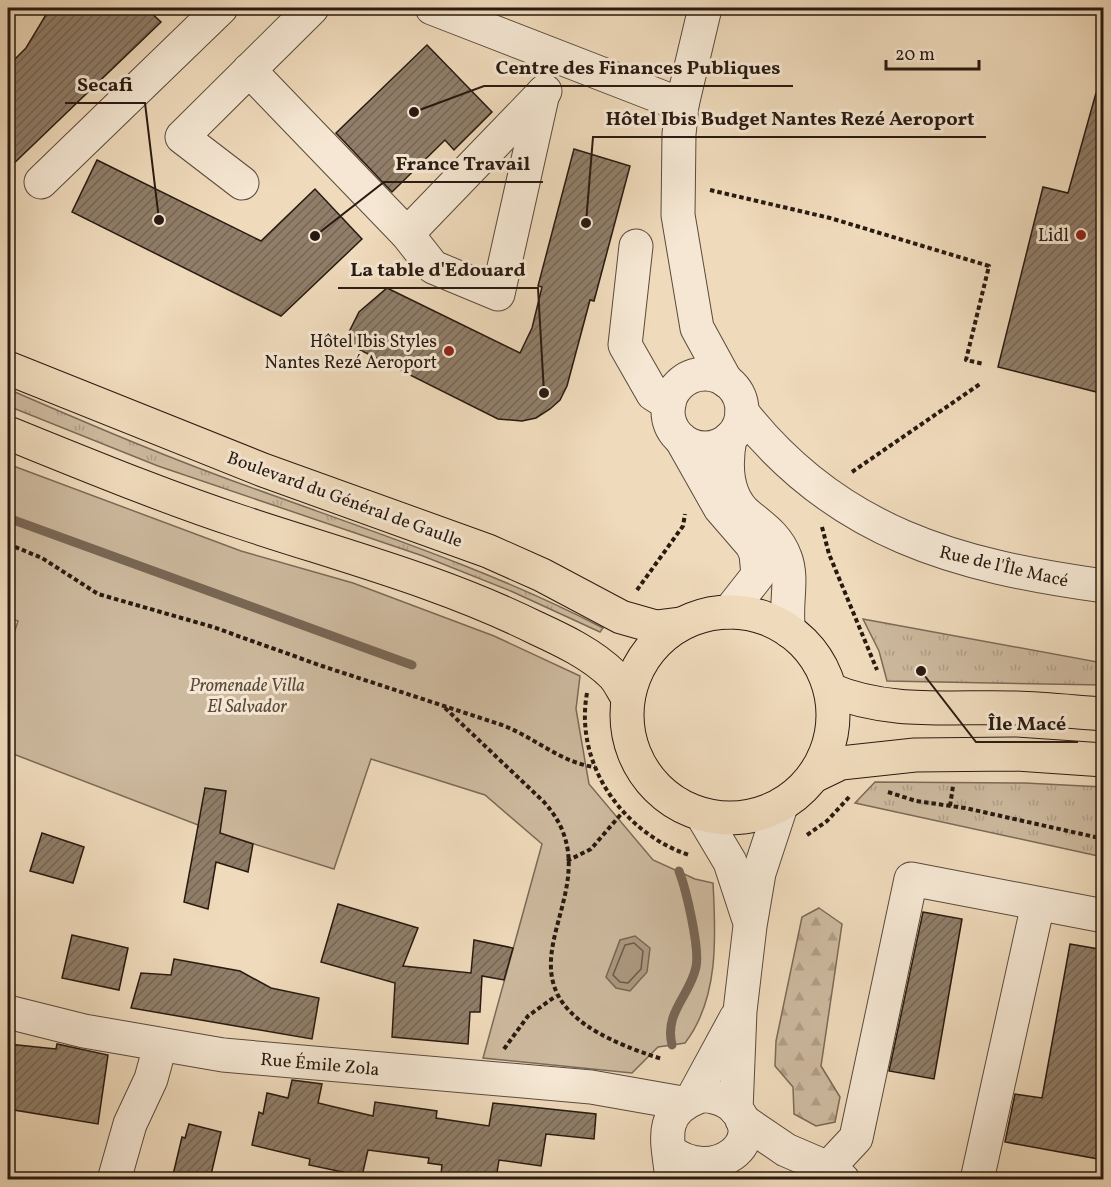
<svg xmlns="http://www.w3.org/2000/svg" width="1111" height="1187" viewBox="0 0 1111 1187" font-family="Vollkorn,serif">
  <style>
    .grass { fill: url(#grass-tufts); stroke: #7b6a58; stroke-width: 1.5 }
    .forest { fill: url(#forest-firs); stroke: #7b6a58; stroke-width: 1.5 }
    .park { fill: #cdb99e; stroke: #7b6a58; stroke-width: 1.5 }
    .water { fill: #ac9981; stroke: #786654; stroke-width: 1.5 }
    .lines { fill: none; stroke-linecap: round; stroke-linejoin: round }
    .shore { stroke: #6a5a49; stroke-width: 1.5 }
    .stream { stroke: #786654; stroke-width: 9 }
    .building { fill: url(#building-hatch); stroke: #291a11; stroke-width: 1.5 }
    .minor-casing { stroke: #5a4a3c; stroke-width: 35 }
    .major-casing { stroke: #291a11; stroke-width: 35 }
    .path { stroke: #291a11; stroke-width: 4; stroke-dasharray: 4.5 3; stroke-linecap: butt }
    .minor { stroke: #f5e7d3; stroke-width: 33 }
    .major { stroke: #efdabb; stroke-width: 33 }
    .poi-dot { fill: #8f2418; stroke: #f5e7d3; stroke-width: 2 }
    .labels { text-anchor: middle; stroke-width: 6; stroke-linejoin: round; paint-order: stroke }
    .poi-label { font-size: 18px; fill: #291a11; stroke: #f5e7d3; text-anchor: end }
    .street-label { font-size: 18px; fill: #291a11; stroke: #f5e7d3 }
    .park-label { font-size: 18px; font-style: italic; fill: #5a4a3b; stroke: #f5e7d3 }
    .leader { fill: none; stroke: #291a11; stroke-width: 2 }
    .callout-dot { fill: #291a11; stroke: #f5e7d3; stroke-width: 2 }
    .callout-label { font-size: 20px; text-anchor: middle; font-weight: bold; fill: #291a11; stroke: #f5e7d3; stroke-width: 6; stroke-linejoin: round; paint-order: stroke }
  </style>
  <defs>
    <pattern id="grass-tufts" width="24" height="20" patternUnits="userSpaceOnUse" patternTransform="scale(1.5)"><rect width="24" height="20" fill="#cdb99e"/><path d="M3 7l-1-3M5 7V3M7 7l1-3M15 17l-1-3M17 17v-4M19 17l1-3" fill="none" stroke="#b09e87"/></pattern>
    <pattern id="forest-firs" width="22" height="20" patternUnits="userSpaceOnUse" patternTransform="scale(1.5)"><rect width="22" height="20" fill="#cdb99e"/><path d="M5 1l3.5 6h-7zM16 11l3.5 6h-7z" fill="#b09e87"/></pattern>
    <pattern id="building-hatch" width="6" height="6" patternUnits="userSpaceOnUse" patternTransform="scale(1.5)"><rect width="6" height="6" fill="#907e69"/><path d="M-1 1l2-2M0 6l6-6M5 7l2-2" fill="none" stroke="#766655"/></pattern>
  </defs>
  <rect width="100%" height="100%" fill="#efdabb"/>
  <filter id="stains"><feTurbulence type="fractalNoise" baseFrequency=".00333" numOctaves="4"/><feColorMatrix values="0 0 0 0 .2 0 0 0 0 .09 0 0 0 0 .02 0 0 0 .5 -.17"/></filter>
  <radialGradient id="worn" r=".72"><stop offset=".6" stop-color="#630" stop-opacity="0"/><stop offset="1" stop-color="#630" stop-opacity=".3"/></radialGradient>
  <g class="grass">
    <path d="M 8,389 C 91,425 175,461 261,491 C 377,533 493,571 603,628 L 600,632 L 513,592 L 423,556 L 158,466 L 8,406 Z"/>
    <polygon points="863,619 1103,663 1103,685 887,681 879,651"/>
    <polygon points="875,782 1025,783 1103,787 1103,857 855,803"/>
  </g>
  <polygon class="forest" points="819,908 842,924 821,1066 840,1097 835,1122 816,1126 794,1114 793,1087 775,1066 776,1041 802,917"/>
  <path class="park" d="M 8,464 L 241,551 L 353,583 L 494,636 L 580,676 L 576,709 L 589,784 L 653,860 L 695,879 L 713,883 C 716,936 719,999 685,1043 L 658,1047 L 632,1073 L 483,1058 L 542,844 L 485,795 L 371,759 L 334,869 L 219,833 L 8,752 L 8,652 L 18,621 L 8,618 Z"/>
  <polygon class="water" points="635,936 650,948 647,972 630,991 616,988 606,977 620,940"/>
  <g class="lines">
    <polygon class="shore" points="634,943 643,951 641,969 628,983 620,982 613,975 625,945"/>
    <g class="stream">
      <polyline points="8,518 412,665"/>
      <path d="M 672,1045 C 664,1012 690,996 696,967 C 700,948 686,889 679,871"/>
    </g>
  </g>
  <g class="building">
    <polygon points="50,8 146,8 161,22 8,169 8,66 26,48"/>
    <polygon points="427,45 492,112 454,150 445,140 392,192 336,133"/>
    <polygon points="1096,93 1104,94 1104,394 998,367 1043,187 1068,193"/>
    <polygon points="574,149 630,166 594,301 590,300 567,386 560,400 550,409 536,418 522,421 498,419 344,342 359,312 387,288 520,353 532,328 542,287 538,286"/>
    <polygon points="97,160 261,241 315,189 362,239 281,316 72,212"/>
    <polygon points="205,788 226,791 220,833 253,844 248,872 216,862 208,909 184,902"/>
    <polygon points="42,833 84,847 73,883 30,871"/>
    <polygon points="338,904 418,928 403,966 471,973 474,940 513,948 504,980 482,976 480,1012 470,1012 468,1044 392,1037 395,983 321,962"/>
    <polygon points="923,912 962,919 934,1079 889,1071"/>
    <polygon points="72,935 128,948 119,990 62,978"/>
    <polygon points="1070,944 1104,950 1104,1160 1005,1142 1015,1094 1042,1098"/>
    <polygon points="174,959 240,971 271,988 319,998 312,1039 131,1008 141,973 171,975"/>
    <polygon points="8,1044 56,1049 57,1044 108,1055 98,1124 8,1109"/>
    <polygon points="292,1080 322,1084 318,1103 373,1116 375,1102 437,1111 436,1118 489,1126 493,1103 596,1114 594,1139 546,1134 541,1166 499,1160 496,1179 459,1179 459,1177 441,1174 442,1165 428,1163 429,1158 368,1150 362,1176 309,1165 310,1159 252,1145 259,1112 263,1114 267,1093 288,1098"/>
    <polygon points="189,1124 221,1132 210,1179 172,1179 182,1137 185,1138"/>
  </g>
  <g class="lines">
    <defs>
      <g id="minor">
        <polyline points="432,8 682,105"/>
        <polyline points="705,8 682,105 679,134 678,215 697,328 726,381"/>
        <polyline points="249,70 407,234 433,267 498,294 543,93"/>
        <polyline points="41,182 221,8"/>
        <polyline points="242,183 182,137 312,8"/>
        <polyline points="407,234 545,91"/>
        <polyline points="636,246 625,345 653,394 669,404"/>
        <circle cx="705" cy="411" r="37"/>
        <path d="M 742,412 C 837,533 957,566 1104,586"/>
        <path d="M 730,438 C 725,465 725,497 749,516 C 764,528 778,538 785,557 C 794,579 784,607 789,631"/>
        <polyline points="681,439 720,508 752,545 756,554 758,575 729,612"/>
        <polyline points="702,815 730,862 748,917"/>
        <polyline points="8,1012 84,1031 223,1055 591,1087 682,1103"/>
        <polyline points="692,1099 736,1018"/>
        <polyline points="736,1110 740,1011 750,926 759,873 781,806"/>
        <polyline points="742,1120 786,1150 828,1168 843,1180"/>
        <path d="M 669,1150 C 712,1187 774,1140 730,1104 C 721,1098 706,1093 696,1098 C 656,1114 669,1145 672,1180"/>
        <polyline points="828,1168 856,1138 911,879 1104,916"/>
        <polyline points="114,1180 130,1124 151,1079 160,1046"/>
        <polyline points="977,1180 1038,904"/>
      </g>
      <g id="major">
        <polyline points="8,368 263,470 488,551 542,575 621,617 656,627 680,624"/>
        <path d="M 8,433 C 85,464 162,496 241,522 C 340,555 441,581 536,628 C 562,640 592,654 613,675 C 619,681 623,691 628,698"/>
        <circle cx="730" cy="715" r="103"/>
        <path d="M 831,690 C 889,715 954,706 1016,708 C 1045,709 1075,712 1104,714"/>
        <polyline points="814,776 841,763 915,755 1015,754 1104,760"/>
      </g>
    </defs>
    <use href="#minor" class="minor-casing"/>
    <use href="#major" class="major-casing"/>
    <g class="path">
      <polyline points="710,190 830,218 989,266 966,360 984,364"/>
      <polyline points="852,472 980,384"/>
      <polyline points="822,527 829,554 877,670"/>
      <path d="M 8,544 L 42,558 L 98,594 L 213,627 L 322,666 L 502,725 C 534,737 561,763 595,767"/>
      <polyline points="637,590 683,526 685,514"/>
      <path d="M 587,693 C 574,764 623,833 689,855"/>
      <path d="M 445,708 L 544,802 C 631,899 443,991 662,1059"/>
      <polyline points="888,792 916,801 965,808 1104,839"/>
      <polyline points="950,806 953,786"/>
      <polyline points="807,835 827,821 850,796"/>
      <polyline points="567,861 591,849 622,813"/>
      <polyline points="504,1049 528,1016 556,996"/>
    </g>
    <use href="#minor" class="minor"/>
    <use href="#major" class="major"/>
  </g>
  <g class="poi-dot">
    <circle cx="1081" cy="235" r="6"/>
    <circle cx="449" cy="351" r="6"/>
  </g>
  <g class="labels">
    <g class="poi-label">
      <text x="1069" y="241">Lidl</text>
      <text x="437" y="347">Hôtel Ibis Styles<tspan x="437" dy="21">Nantes Rezé Aeroport</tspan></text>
    </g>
    <g class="street-label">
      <text transform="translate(345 499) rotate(20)" y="6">Boulevard du Général de Gaulle</text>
      <text transform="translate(1004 566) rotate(13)" y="6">Rue de l'Île Macé</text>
      <text transform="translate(320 1064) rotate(5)" y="6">Rue Émile Zola</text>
    </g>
    <g class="park-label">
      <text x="247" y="691">Promenade Villa<tspan x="247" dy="21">El Salvador</tspan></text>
    </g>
  </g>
  <path class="leader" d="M414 112L484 86H793M159 220L145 103H65M586 223L593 137H986M315 236L384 182H543M544 393L538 288H338M921 671L976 742H1078"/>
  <g class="callout-dot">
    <circle cx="414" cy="112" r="6"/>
    <circle cx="159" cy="220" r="6"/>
    <circle cx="586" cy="223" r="6"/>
    <circle cx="315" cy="236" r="6"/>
    <circle cx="544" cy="393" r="6"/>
    <circle cx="921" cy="671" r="6"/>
  </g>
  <g class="callout-label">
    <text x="638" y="74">Centre des Finances Publiques</text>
    <text x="105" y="91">Secafi</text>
    <text x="790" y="125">Hôtel Ibis Budget Nantes Rezé Aeroport</text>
    <text x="463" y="170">France Travail</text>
    <text x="438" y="276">La table d'Edouard</text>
    <text x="1027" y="730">Île Macé</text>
  </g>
  <rect width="1111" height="1187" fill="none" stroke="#efdabb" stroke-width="30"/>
  <rect x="9" y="9" width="1093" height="1169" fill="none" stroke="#291a11" stroke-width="3"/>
  <rect x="15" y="15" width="1081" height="1157" fill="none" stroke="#291a11" stroke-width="1.5"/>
  <path d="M886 60v9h93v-9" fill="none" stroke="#291a11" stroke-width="3"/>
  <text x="895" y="60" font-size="18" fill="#291a11" stroke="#f5e7d3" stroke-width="4.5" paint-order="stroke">20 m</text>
  <rect width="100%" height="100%" filter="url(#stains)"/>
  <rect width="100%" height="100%" fill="url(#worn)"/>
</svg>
